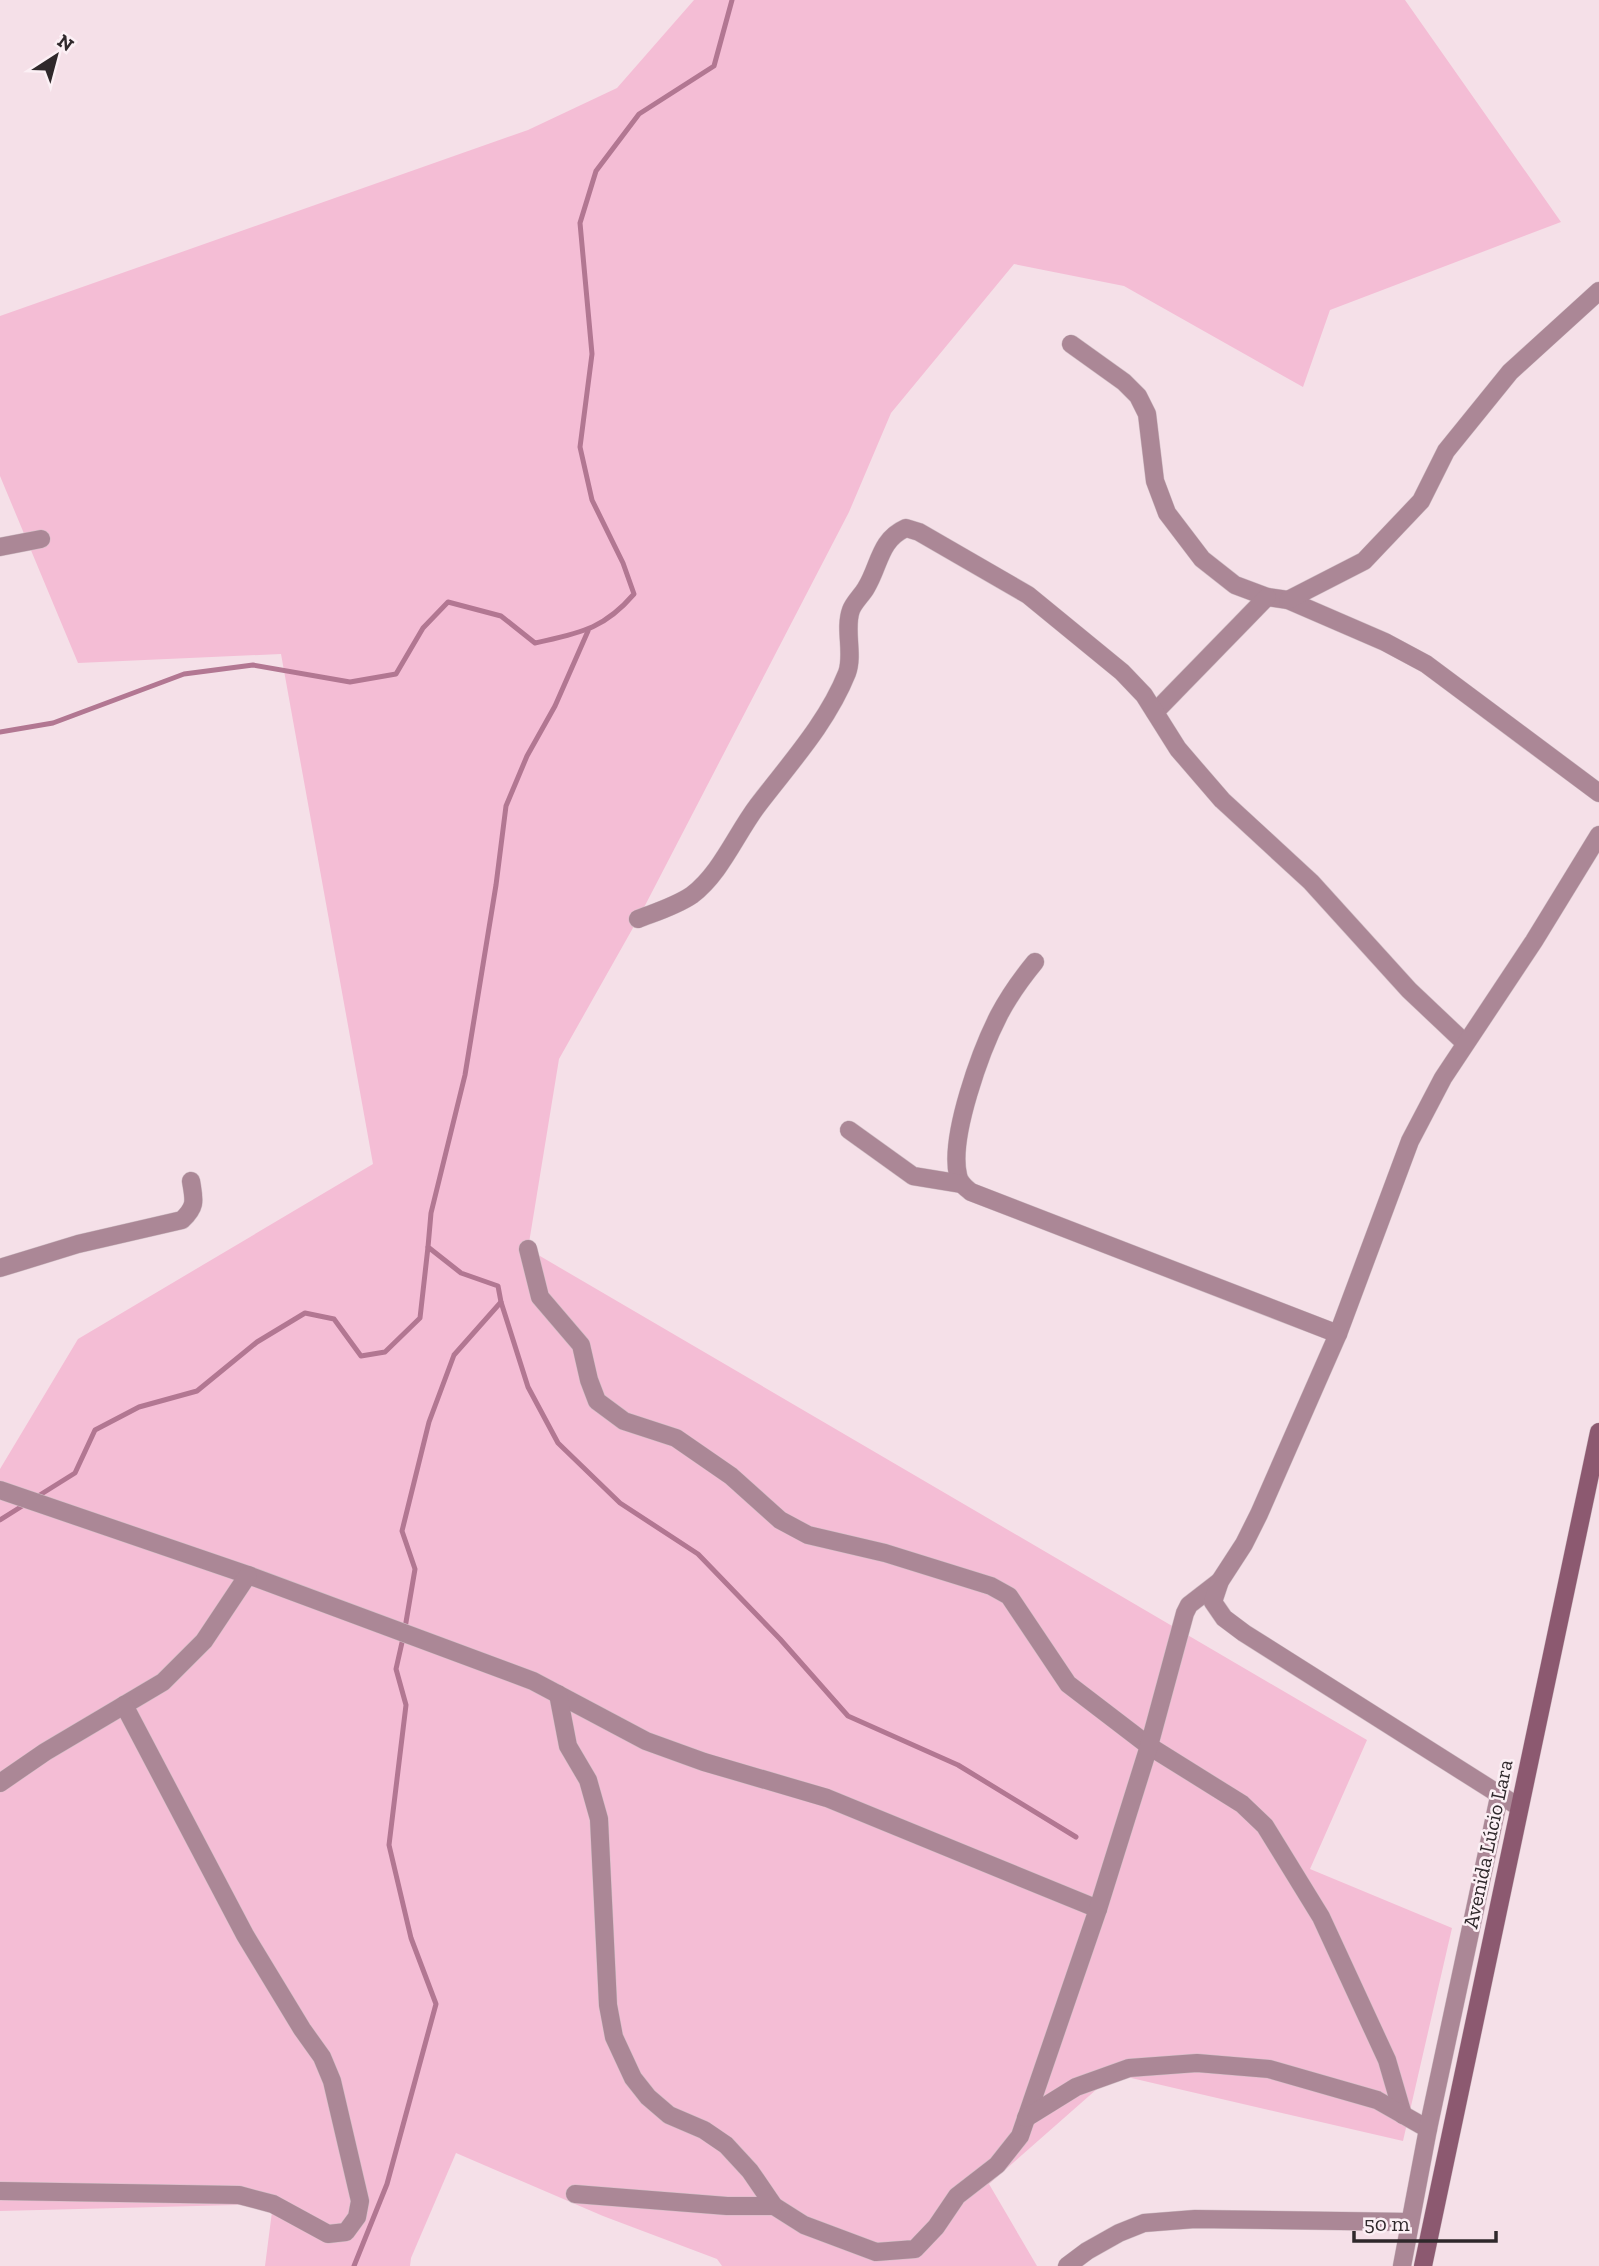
<svg xmlns="http://www.w3.org/2000/svg" width="1599" height="2266" viewBox="0 0 1599 2266" font-family="'Zilla Slab',serif">
  <style>
    .green { fill: #f4bdd5 }
    .lines { fill: none; stroke-linecap: round; stroke-linejoin: round }
    .stream { stroke: #b27792; stroke-width: 5 }
    .minor-casing { stroke: #d1bfc6; stroke-width: 19 }
    .secondary-casing { stroke: #d1bfc6; stroke-width: 19 }
    .minor { stroke: #ab8796; stroke-width: 18 }
    .secondary { stroke: #8c5970; stroke-width: 18 }
    .labels { text-anchor: middle; stroke-width: 5; stroke-linejoin: round; paint-order: stroke }
    .street-label { font-size: 21px; fill: #2f282b; stroke: #fcf0f5 }
  </style>
  <rect width="100%" height="100%" fill="#f5e0e8"/>
  <polygon class="green" points="694,0 1405,0 1561,222 1330,310 1303,387 1124,286 1014,264 891,413 849,512 638,919 559,1059 528,1249 1367,1740 1310,1869 1452,1928 1403,2141 1114,2074 989,2184 1037,2266 722,2266 717,2259 603,2216 456,2153 411,2258 410,2266 265,2266 273,2204 0,2211 0,1469 78,1339 373,1164 281,654 78,663 0,476 0,316 528,130 617,88"/>
  <g class="lines">
    <g class="stream">
      <path d="M 0,732 L 53,723 L 184,674 L 253,665 L 350,682 L 396,674 L 423,628 L 448,602 L 501,616 L 535,643 C 579,633 603,630 634,594 L 623,563 L 592,500 L 580,447 L 592,354 L 580,223 L 596,171 L 639,114 L 714,66 L 732,0"/>
      <polyline points="501,1302 528,1387 558,1443 620,1503 698,1554 780,1639 848,1716 958,1765 1076,1837"/>
      <polyline points="35,1498 75,1473 95,1430 139,1407 197,1391 257,1342 305,1313 334,1319 361,1356 385,1352 420,1318 428,1247"/>
      <polyline points="0,1520 27,1503"/>
      <polyline points="405,1628 415,1569 402,1531 429,1422 454,1355 501,1302 498,1286 461,1273 428,1247 431,1213 465,1075 496,885 506,806 527,756 555,706 588,631"/>
      <polyline points="354,2266 387,2184 436,2004 411,1938 389,1845 406,1705 396,1669 403,1638"/>
    </g>
    <defs>
      <g id="minor">
        <polyline points="1071,344 1124,382 1138,396 1147,414 1155,481 1167,513 1202,559 1235,585 1267,597 1288,600 1385,642 1426,664 1599,793"/>
        <polyline points="0,547 41,539"/>
        <polyline points="1288,600 1364,561 1421,501 1446,451 1510,372 1599,291"/>
        <polyline points="1155,712 1267,597"/>
        <path d="M 638,919 C 656,912 676,906 692,895 C 721,873 736,834 758,805 C 790,763 827,723 847,673 C 854,654 844,629 851,610 C 854,602 862,595 866,588 C 880,565 879,540 906,528 L 919,532 L 1028,595 L 1122,672 L 1144,695 L 1178,749 L 1222,800 L 1311,882 L 1409,990 L 1465,1043"/>
        <path d="M 1035,962 C 1021,979 1009,996 999,1015 C 981,1050 949,1137 958,1175 C 959,1183 965,1187 971,1192 L 1338,1334"/>
        <polyline points="849,1130 913,1176 962,1184"/>
        <polyline points="528,1249 540,1297 581,1345 589,1380 597,1401 624,1421 676,1438 731,1476 780,1520 808,1535 885,1553 991,1586 1009,1596 1068,1684 1149,1746 1242,1804 1265,1826 1321,1917 1387,2060 1403,2115"/>
        <path d="M 0,1268 L 78,1244 L 182,1220 C 197,1206 194,1200 191,1181"/>
        <polyline points="0,1490 248,1575 533,1681 646,1741 704,1762 827,1798 1098,1909"/>
        <polyline points="558,1694 568,1746 588,1780 599,1819 608,2005 614,2037 633,2078 648,2097 669,2115 704,2130 726,2145 750,2171 774,2206 804,2225 876,2252 915,2249 936,2227 957,2196 997,2165 1020,2136 1098,1909 1149,1746 1185,1613 1189,1605 1220,1581"/>
        <polyline points="0,1783 45,1752 163,1682 204,1641 248,1575"/>
        <polyline points="1519,1807 1244,1633 1224,1618 1213,1602 1220,1581 1244,1544 1259,1514 1338,1334 1410,1141 1443,1078 1534,941 1599,835"/>
        <polyline points="1026,2118 1076,2087 1129,2068 1197,2063 1269,2069 1377,2100 1428,2129"/>
        <polyline points="0,2191 239,2195 273,2204 328,2234 346,2232 357,2217 360,2201 332,2081 322,2057 302,2029 245,1935 124,1705"/>
        <polyline points="575,2194 727,2206 774,2206"/>
        <polyline points="1067,2266 1087,2251 1119,2233 1144,2223 1195,2219 1410,2222"/>
        <polyline points="1402,2266 1428,2129 1499,1797"/>
      </g>
      <polyline id="secondary" points="1423,2266 1599,1432"/>
    </defs>
    <use href="#minor" class="minor-casing"/>
    <use href="#secondary" class="secondary-casing"/>
    <use href="#minor" class="minor"/>
    <use href="#secondary" class="secondary"/>
  </g>
  <g class="labels">
    <g class="street-label">
      <text transform="translate(1488 1844) rotate(-78)" y="7">Avenida Lúcio Lara</text>
    </g>
  </g>
  <g transform="translate(56 56) rotate(36)" stroke="#fcf0f5" stroke-width="5" paint-order="stroke">
  <path d="M0-5L12 26L0 18L-12 26Z" fill="#2f282b"/>
  <text y="-10" font-size="19" font-weight="bold" text-anchor="middle" fill="#2f282b">N</text>
  </g>
  <path d="M1354 2231v10h142v-10" fill="none" stroke="#2f282b" stroke-width="3.5"/>
  <text x="1364" y="2231" font-size="21" fill="#2f282b" stroke="#fcf0f5" stroke-width="5" paint-order="stroke">50 m</text>
</svg>
